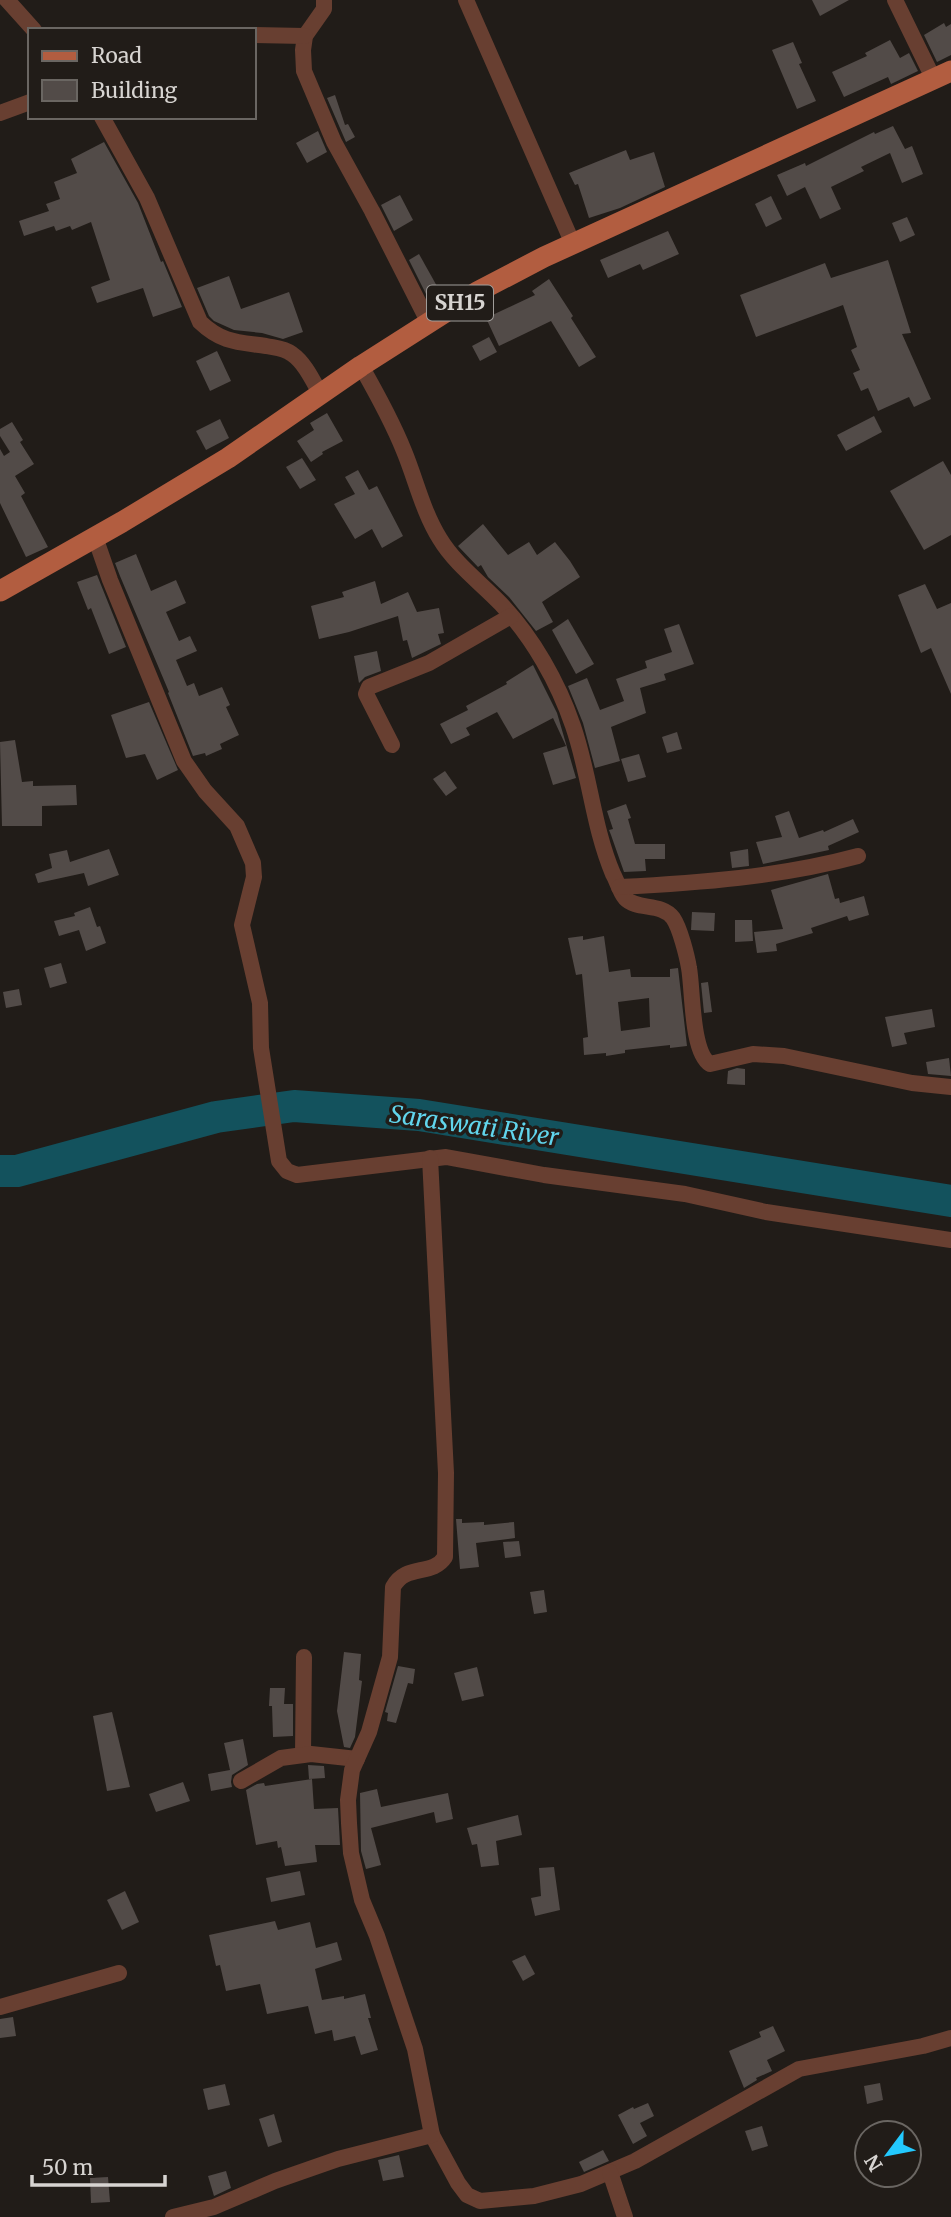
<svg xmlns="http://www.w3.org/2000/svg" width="951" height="2217" viewBox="0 0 951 2217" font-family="Merriweather,serif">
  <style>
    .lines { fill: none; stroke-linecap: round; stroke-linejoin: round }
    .river { stroke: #13525d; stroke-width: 32 }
    .building { fill: #524b48; fill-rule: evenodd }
    .street { stroke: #683f31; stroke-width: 16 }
    .primary { stroke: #b25d40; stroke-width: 21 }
    .labels { text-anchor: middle; stroke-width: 7; stroke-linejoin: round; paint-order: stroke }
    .shield { fill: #211c18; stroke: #a09d9a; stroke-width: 2 }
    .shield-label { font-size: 21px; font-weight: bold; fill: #d7d4d1 }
    .water-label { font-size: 24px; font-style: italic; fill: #61d5ec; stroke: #211c18 }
  </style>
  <rect width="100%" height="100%" fill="#211c18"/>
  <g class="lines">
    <polyline class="river" points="0,1171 17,1171 216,1117 294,1106 419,1115 951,1201"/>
  </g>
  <g class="building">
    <polygon points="812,0 849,0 820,16"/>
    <polygon points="944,23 946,27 951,24 951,55 937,62 924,35"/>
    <polygon points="890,40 900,58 909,53 918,71 891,84 888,77 844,97 832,72 867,56 865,53"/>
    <polygon points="793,42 802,63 799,64 816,101 797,109 772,50"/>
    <polygon points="335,95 345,125 348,124 355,137 346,142 327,98"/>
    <polygon points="893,126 905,149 912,146 923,174 902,183 890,153 861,167 864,171 831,187 841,209 820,219 805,187 787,196 777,175 805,163 806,166 874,132 875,134"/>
    <polygon points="318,131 327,152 307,163 296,143"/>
    <polygon points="104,142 138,203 161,262 163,261 182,307 153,317 143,288 97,303 91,287 110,280 91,222 72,230 70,226 56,231 54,226 24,236 19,221 49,211 46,204 60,199 54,182 77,173 71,159"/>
    <polygon points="626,150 630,160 654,152 665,187 620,208 589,218 578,184 575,185 569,173"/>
    <polygon points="400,195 413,220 394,231 381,205"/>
    <polygon points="771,196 782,219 766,227 755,204"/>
    <polygon points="907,217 915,235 900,242 892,223"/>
    <polygon points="668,231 679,254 643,270 640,264 608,278 600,260"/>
    <polygon points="419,254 438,288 426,294 409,260"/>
    <polygon points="888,260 911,333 902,334 931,399 914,407 909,397 878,411 868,388 861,391 853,373 860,370 851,350 857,347 843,305 756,337 740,295 825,263 831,278"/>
    <polygon points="229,276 241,309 289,292 303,332 283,339 262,333 234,330 214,321 209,316 197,288"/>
    <polygon points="549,279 573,316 571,318 596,357 579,367 551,321 499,346 486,318 535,295 532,291"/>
    <polygon points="489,337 497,352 480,361 472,346"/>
    <polygon points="217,351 231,381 210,391 196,361"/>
    <polygon points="327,413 343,441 322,452 323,454 311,462 297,441 314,430 310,423"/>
    <polygon points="874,416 882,432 846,451 837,435"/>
    <polygon points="220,419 229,438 206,450 196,431"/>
    <polygon points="12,422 23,440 20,442 34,464 15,476 25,493 21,496 48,547 26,557 0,503 0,449 4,456 10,452 0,436 0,429"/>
    <polygon points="302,458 316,480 300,489 286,467"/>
    <polygon points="943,461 951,475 951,535 924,550 890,491"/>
    <polygon points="358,470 369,490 377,486 403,536 382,548 372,529 355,539 334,504 355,494 345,477"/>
    <polygon points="483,524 508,555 529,542 537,555 555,542 570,561 580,577 542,602 553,622 536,631 509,597 488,577 481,565 478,567 458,546"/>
    <polygon points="136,554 151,591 176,580 186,603 166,612 179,641 190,636 197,651 176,660 187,686 194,683 199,696 222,687 230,705 226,707 239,735 220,744 222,749 206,756 205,753 193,756 168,693 169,692 120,576 115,563"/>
    <polygon points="97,575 126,647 109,654 91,608 88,610 77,582"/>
    <polygon points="375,581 381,604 408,592 417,612 439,608 444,633 438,634 441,644 412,658 407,640 403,641 398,616 349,632 319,639 311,606 344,597 342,592"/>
    <polygon points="925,584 937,609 951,603 951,694 931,648 921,653 898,595"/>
    <polygon points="568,619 594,664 576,674 552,630"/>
    <polygon points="679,624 694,664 664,674 666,680 640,688 646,713 611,727 620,761 595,768 583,723 568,686 587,678 600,710 624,701 616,679 647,668 645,661 672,652 664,629"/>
    <polygon points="377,651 381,671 365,677 359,683 354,656"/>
    <polygon points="533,665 557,713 576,778 553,785 543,753 566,746 553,718 513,739 497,712 466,728 470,735 451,744 440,724 468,710 466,706 507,684 506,682"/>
    <polygon points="149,702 178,770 157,780 145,754 126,758 111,715"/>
    <polygon points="677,732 682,749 667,753 662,737"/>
    <polygon points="15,740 22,782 33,781 33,786 76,785 77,805 42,806 42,826 2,826 0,742"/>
    <polygon points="639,754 646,777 628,782 621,759"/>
    <polygon points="445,771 457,788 446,796 433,779"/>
    <polygon points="626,804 631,818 628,819 635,844 665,844 665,859 645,859 646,871 624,872 611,835 609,830 613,829 607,811"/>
    <polygon points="789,811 799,838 823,830 824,832 853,819 859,832 828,846 829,850 763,864 756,842 782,837 775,816"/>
    <polygon points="109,849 119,875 88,886 84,873 38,883 35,874 52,868 49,854 67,850 70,862"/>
    <polygon points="748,849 749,866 732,868 730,852"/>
    <polygon points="828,874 835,899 839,898 840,903 864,896 869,915 849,921 847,916 811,928 813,933 776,944 777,951 757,953 754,932 783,929 771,890"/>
    <polygon points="90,907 97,927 100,926 106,943 86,951 79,930 59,936 54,921 75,916 74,913"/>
    <polygon points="692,912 715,913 714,931 691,930"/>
    <polygon points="735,920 752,920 753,941 735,942"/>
    <path d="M 583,936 L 583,940 L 604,936 L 609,972 L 630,969 L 631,977 L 670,977 L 670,969 L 678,968 L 687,1046 L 670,1048 L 670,1045 L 625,1050 L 625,1053 L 606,1056 L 606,1053 L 584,1055 L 583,1038 L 588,1037 L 582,974 L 576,975 L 568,938 ZM 649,998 L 650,1027 L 621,1031 L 618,1002 Z"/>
    <polygon points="61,963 67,983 50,988 44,968"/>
    <polygon points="708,982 712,1012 704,1013 701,983"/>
    <polygon points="19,989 22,1005 6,1008 3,992"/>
    <polygon points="932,1009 935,1027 904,1033 907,1044 892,1047 885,1017"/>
    <polygon points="949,1058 951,1076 928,1074 926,1062"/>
    <polygon points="737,1068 745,1069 745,1085 727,1084 728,1071"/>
    <polygon points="456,1519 462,1519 462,1523 484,1522 484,1525 514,1522 515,1538 476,1543 479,1567 460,1569"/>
    <polygon points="519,1541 521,1556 505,1558 503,1542"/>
    <polygon points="544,1590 547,1612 534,1614 530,1592"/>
    <polygon points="344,1652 361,1654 359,1680 362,1681 355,1737 350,1748 344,1747 337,1711"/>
    <polygon points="398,1666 415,1669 413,1684 408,1683 396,1723 387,1721 388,1713 385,1712"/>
    <polygon points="477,1667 484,1696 462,1701 454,1673"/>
    <polygon points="270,1688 285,1688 284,1704 293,1704 293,1736 273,1737 272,1706 269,1706"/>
    <polygon points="112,1712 130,1787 107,1791 93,1716"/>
    <polygon points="243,1739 248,1765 232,1775 231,1782 232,1787 211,1791 208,1774 230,1770 224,1743"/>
    <polygon points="308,1765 324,1766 325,1778 309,1779"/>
    <polygon points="312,1779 314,1809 338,1808 340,1845 315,1845 317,1862 285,1866 281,1847 278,1848 277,1841 256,1845 246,1790 257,1784 264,1783 265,1786"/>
    <polygon points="183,1782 190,1801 156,1812 149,1794"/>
    <polygon points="377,1789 381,1807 448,1793 453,1819 436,1823 434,1812 371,1828 381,1865 366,1869 361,1851 360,1793"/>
    <polygon points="518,1815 522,1835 496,1841 499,1865 481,1867 477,1844 472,1845 467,1828"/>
    <polygon points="554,1867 560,1910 535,1916 531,1898 541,1896 539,1868"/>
    <polygon points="300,1871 305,1895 271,1902 266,1878"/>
    <polygon points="125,1891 139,1922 122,1930 107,1900"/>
    <polygon points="275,1921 278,1930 310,1922 316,1948 337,1942 342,1960 315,1969 322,2000 344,1996 344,1999 365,1994 371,2018 368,2018 378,2050 361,2055 355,2036 334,2041 332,2030 315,2034 308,2006 267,2014 260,1984 226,1991 220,1965 216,1966 209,1935"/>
    <polygon points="525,1955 535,1974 523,1981 512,1961"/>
    <polygon points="13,2017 16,2036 0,2038 0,2019"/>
    <polygon points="773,2026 785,2051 767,2060 772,2071 756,2078 757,2080 744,2088 729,2051 761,2037 759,2032"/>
    <polygon points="880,2083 883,2100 867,2104 864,2086"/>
    <polygon points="225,2084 230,2105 208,2110 203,2089"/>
    <polygon points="648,2103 654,2116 640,2123 647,2136 633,2144 618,2115 633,2107 634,2109"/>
    <polygon points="274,2114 282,2142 268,2147 259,2119"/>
    <polygon points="762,2126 768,2146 752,2151 745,2131"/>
    <polygon points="603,2150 609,2161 584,2172 579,2162"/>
    <polygon points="399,2155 404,2177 383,2181 378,2160"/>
    <polygon points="226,2171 231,2188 214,2196 208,2176"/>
    <polygon points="108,2177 110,2202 91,2203 90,2178"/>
  </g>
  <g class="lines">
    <g class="street">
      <polyline points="7,0 34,30"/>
      <polyline points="324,0 324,9 305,36 303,50 304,71 334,142 372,211 429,323"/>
      <polyline points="466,0 573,244"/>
      <polyline points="895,0 934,80"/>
      <polyline points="254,35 305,36"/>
      <polyline points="0,113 30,102"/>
      <path d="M 102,117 L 147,198 L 200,322 C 222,343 238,342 266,346 C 275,348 284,348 292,354 C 305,363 313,381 321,395"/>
      <path d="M 361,366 C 377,394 392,421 404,451 C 416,480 423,512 440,539 C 455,564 481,583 501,604 C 533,638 558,682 573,726 C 590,775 593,827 613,874 C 617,881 620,892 625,898 C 637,911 661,902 673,918 C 680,928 687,956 689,968 C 693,989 691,1052 710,1064 L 753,1054 L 784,1056 L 912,1083 L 951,1087"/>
      <polyline points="95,537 110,580 184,761 205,791 237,826 253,863 254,877 242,925 260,1003 261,1048 279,1161 287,1171 297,1175 446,1157 544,1175 685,1194 766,1212 951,1240"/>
      <polyline points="392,745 366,694 369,687 429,663 511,616"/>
      <path d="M 619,887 C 699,883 780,877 858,856"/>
      <polyline points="303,1754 304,1657"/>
      <polyline points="241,1781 281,1758 311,1754 357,1759"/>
      <polyline points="0,2007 119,1973"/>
      <polyline points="432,2135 458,2183 467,2195 480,2201 534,2196 581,2184 635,2161 799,2069 923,2046 951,2038"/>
      <polyline points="610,2172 625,2217"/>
      <path d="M 173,2217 L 214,2207 L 275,2181 L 338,2159 L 432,2135 L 415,2049 L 377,1936 L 362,1900 L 351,1853 L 349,1823 L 348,1800 L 352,1770 L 369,1732 L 390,1657 L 393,1587 C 406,1563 432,1577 445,1557 L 446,1473 L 430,1158"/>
    </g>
    <polyline class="primary" points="0,591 122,522 228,458 361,366 477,292 544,257 951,71"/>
  </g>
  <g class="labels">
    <rect class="shield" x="427" y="285.5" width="66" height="35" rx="5"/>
    <g class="shield-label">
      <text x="460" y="310">SH15</text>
    </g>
    <g class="water-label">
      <text transform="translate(474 1126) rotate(8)" y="8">Saraswati River</text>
    </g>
  </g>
  <rect x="28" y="28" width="228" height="91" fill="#211c18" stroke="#6a6662" stroke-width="2"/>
  <rect x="42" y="51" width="35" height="10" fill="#b25d40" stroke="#6a6662" stroke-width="2"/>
  <text x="91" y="63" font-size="21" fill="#d7d4d1">Road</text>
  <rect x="42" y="80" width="35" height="21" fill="#524b48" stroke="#6a6662" stroke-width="2"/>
  <text x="91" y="98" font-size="21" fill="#d7d4d1">Building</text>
  <g transform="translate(888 2154) rotate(238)"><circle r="33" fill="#211c18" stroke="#6a6662" stroke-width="2"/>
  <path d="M0-5L12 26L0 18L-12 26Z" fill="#23c9fe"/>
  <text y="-10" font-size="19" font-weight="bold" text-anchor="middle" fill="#d7d4d1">N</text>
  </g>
  <path d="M32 2175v10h133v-10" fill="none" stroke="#d7d4d1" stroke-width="3.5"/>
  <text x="42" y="2175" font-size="21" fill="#d7d4d1" stroke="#211c18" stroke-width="5" paint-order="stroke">50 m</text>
</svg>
